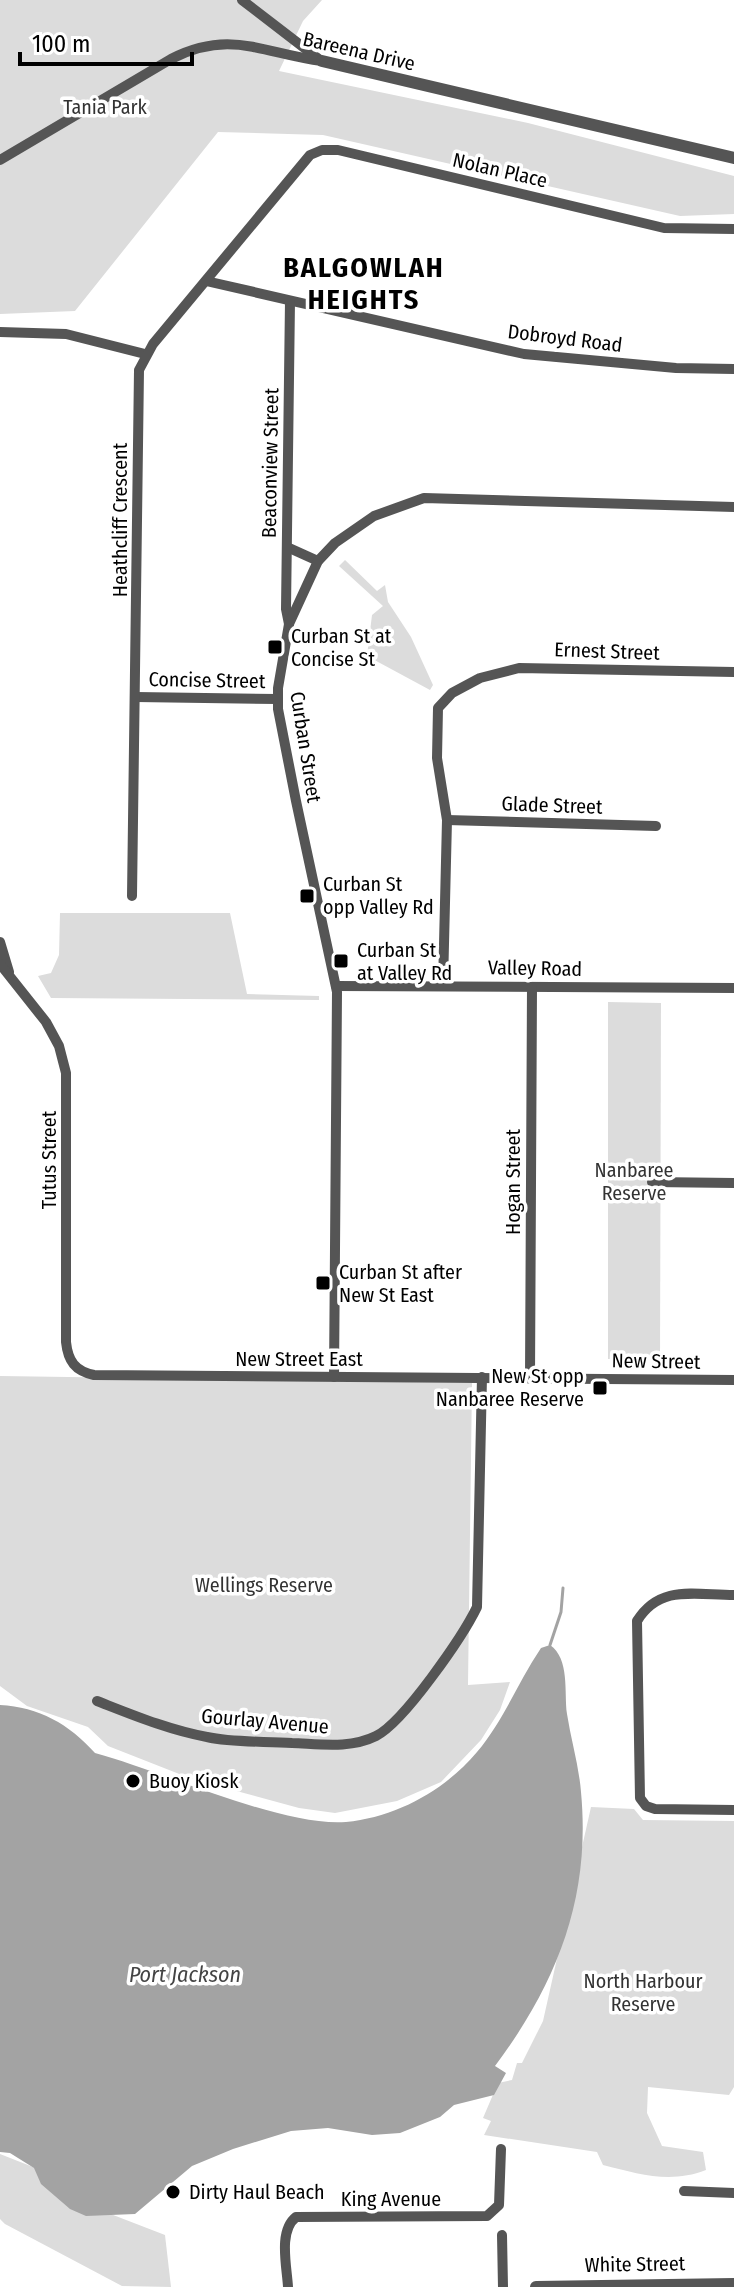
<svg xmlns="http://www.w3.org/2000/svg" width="734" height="2287" viewBox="0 0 734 2287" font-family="'Fira Sans Condensed',sans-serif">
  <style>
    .green { fill: #dcdcdc }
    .water { fill: #a3a3a3 }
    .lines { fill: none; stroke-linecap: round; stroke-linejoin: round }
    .stream { stroke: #a3a3a3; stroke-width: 3 }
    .minor { stroke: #555; stroke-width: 10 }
    .tertiary { stroke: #555; stroke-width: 12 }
    .poi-dot { fill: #000; stroke: #fff; stroke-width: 3 }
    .labels { text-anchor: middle; stroke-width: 7; stroke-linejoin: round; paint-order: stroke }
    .street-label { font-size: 20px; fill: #000; stroke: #fff }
    .park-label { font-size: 20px; fill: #333; stroke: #fff }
    .poi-label { font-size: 20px; fill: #000; stroke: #fff; text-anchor: start }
    .water-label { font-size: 22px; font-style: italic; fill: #444; stroke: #fff }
    .district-label { font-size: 28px; font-weight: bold; letter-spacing: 2px; fill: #000; stroke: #fff }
  </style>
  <rect width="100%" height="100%" fill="#fff"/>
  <g class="green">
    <polygon points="0,0 322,0 303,21 279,71 528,123 734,176 734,214 680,216 323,135 218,132 75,311 0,314"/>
    <polygon points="345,560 377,591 385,585 388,602 411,637 433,685 430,690 367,656 372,615 383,606 339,566"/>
    <polygon points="60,913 230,913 247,994 319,996 319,1000 51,998 38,976 51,973 59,955"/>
    <polygon points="608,1002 661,1003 660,1360 608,1359"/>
    <polygon points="0,1376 472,1383 468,1685 510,1682 500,1710 481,1740 441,1782 397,1801 335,1813 299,1808 192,1779 108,1746 88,1727 27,1706 0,1686"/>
    <path d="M 591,1807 L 634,1809 L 643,1820 L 734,1821 L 734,2087 L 729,2095 L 648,2087 L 647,2113 L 662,2146 L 703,2152 L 706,2170 C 670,2184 639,2174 603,2165 L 597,2152 L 484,2135 L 491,2121 L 483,2118 L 498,2083 L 512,2080 L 517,2063 L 522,2063 L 543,2021 Z"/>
    <polygon points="0,2154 33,2167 108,2213 165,2235 171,2287 122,2286 5,2224 0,2219"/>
  </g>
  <path class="water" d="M 550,1645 C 570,1659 564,1692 567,1714 C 571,1740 579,1766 581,1792 C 591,1898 557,1983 495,2066 L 506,2073 L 494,2095 L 454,2105 L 440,2117 L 400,2133 L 372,2135 L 328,2128 L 291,2131 L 233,2149 L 192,2166 L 135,2214 L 86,2216 L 70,2209 L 41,2184 L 34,2168 L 10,2153 L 0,2152 L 0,1705 C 39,1707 69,1724 95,1753 C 162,1771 281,1827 346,1822 C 397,1817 445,1790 477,1752 C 504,1720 518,1682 541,1648 Z"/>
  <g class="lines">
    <polyline class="stream" points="550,1645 561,1612 563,1588"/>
    <g class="minor">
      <polyline points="242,0 320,60"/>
      <path d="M 0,160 L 171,59 C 230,29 262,53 322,61"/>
      <polyline points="206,281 524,354 676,368 734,369"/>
      <polyline points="0,332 66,334 145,354"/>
      <polyline points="287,547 318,561"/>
      <polyline points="289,624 286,609 290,301"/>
      <polyline points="136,697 277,699"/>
      <polyline points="447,820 656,826"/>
      <polyline points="132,896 139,370 153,344 310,155 322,150 338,150 664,228 734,229"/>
      <polyline points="0,942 9,972"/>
      <path d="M 0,964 L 46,1022 L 59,1046 L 66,1073 L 66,1342 C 68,1361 75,1371 94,1375 L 734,1380"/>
      <polyline points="443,985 447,820 437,758 438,708 452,693 480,678 519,668 734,672"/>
      <polyline points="336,986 734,988"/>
      <polyline points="652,1182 734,1183"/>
      <polyline points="334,1377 337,992 296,801 278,709 278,688 289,624 318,561 335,543 374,516 424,498 734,507"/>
      <polyline points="530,1378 532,987"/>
      <path d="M 734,1595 C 695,1595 660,1584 637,1621 L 640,1798 L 646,1806 L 655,1809 L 734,1810"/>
      <path d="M 97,1701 C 133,1715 169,1730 207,1737 C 234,1743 264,1741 292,1743 C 320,1744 350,1749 376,1736 C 404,1722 463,1636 477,1607 L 482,1377"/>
      <polyline points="684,2191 734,2193"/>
      <polyline points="502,2235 503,2287"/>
      <path d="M 288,2287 C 287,2267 278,2231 296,2217 L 487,2216 L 499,2205 L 501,2149"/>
    </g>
    <g class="tertiary">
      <polyline points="322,61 734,158"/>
      <polyline points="536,2287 734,2284"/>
    </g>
  </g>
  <g class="poi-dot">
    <rect x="267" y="639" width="16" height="16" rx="4"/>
    <rect x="299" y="888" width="16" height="16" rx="4"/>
    <rect x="333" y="953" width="16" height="16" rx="4"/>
    <rect x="315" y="1275" width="16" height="16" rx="4"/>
    <rect x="592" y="1380" width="16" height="16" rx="4"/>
    <circle cx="133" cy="1781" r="8"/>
    <circle cx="173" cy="2192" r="8"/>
  </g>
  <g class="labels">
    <g class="street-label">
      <text transform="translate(359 51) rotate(13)" y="7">Bareena Drive</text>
      <text transform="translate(500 170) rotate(13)" y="7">Nolan Place</text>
      <text transform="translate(565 338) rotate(7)" y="7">Dobroyd Road</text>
      <text transform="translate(270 463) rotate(-89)" y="7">Beaconview Street</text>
      <text transform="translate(120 520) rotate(-90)" y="7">Heathcliff Crescent</text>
      <text transform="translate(607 651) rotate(2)" y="7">Ernest Street</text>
      <text transform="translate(207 680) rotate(1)" y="7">Concise Street</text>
      <text transform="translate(306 747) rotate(81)" y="7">Curban Street</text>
      <text transform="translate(552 805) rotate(2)" y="7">Glade Street</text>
      <text transform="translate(535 968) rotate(1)" y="7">Valley Road</text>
      <text transform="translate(49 1160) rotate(-90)" y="7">Tutus Street</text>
      <text transform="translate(513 1182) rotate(-90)" y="7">Hogan Street</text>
      <text x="299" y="1366">New Street East</text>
      <text transform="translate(656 1361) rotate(1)" y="7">New Street</text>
      <text transform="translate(265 1721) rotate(5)" y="7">Gourlay Avenue</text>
      <text x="391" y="2206">King Avenue</text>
      <text transform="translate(635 2264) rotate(-1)" y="7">White Street</text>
    </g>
    <g class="park-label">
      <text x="105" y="114">Tania Park</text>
      <text x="634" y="1177">Nanbaree<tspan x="634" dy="23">Reserve</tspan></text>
      <text x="264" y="1592">Wellings Reserve</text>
      <text x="643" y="1988">North Harbour<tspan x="643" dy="23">Reserve</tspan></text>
    </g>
    <g class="poi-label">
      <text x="291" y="643">Curban St at<tspan x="291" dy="23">Concise St</tspan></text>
      <text x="323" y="891">Curban St<tspan x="323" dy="23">opp Valley Rd</tspan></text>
      <text x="357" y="957">Curban St<tspan x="357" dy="23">at Valley Rd</tspan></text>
      <text x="339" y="1279">Curban St after<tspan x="339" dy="23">New St East</tspan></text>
      <text x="584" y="1383" text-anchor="end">New St opp<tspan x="584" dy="23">Nanbaree Reserve</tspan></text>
      <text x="149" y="1788">Buoy Kiosk</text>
      <text x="189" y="2199">Dirty Haul Beach</text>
    </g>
    <g class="water-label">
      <text x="185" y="1982">Port Jackson</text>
    </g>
    <g class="district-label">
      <text x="364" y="277">BALGOWLAH<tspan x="364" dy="32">HEIGHTS</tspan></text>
    </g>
  </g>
  <path d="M20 52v12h172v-12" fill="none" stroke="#000000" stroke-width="4"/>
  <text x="32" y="52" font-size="24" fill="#000000" stroke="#ffffff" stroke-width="6" paint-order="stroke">100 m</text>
</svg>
